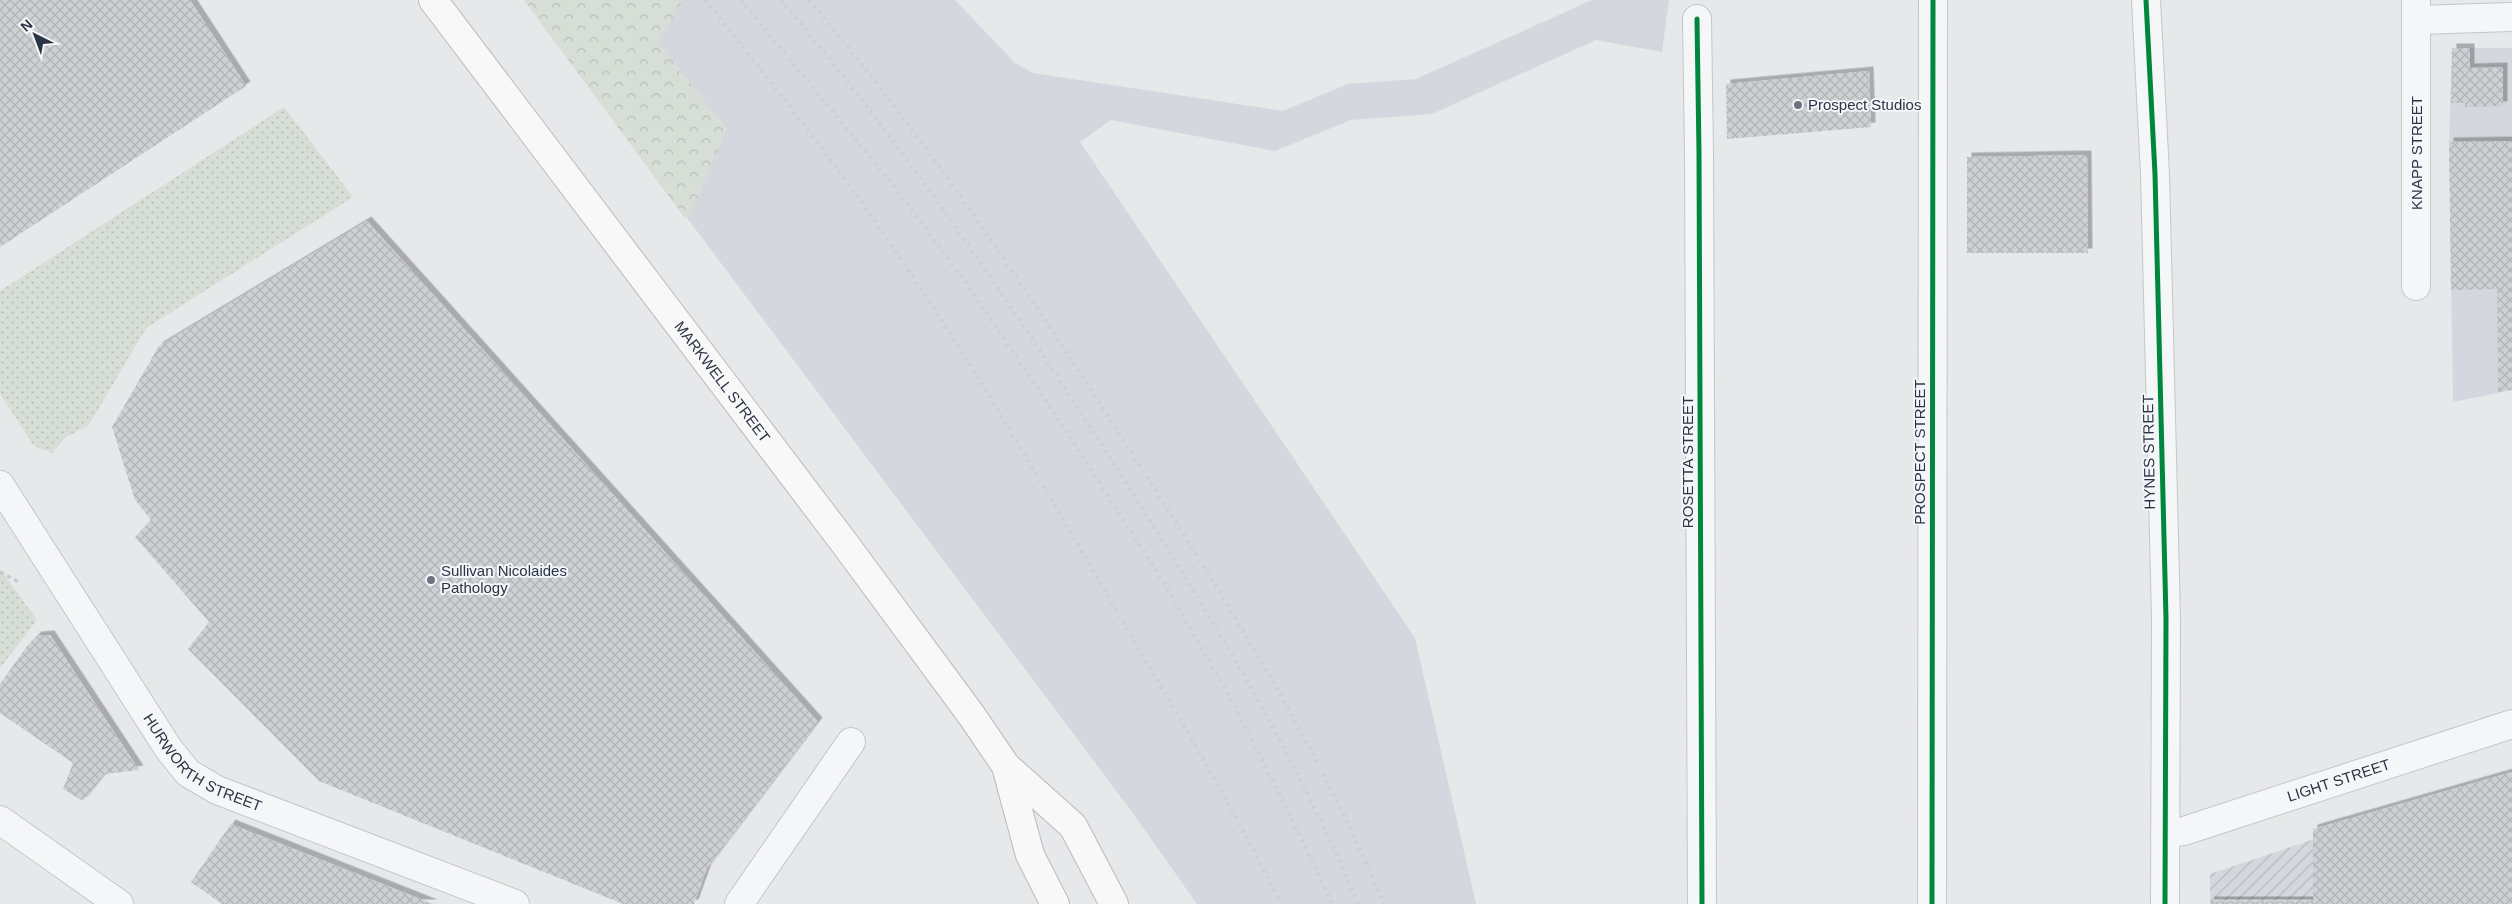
<svg xmlns="http://www.w3.org/2000/svg" width="2512" height="904" viewBox="0 0 2512 904" font-family="Arial,sans-serif">
  <style>
    .built { fill: #d4d7dd }
    .industrial { fill: url(#industrial-furrows) }
    .forest { fill: url(#forest-crowns) }
    .park { fill: url(#park-dots) }
    .building { fill: url(#building-cross-hatch); filter: url(#shadow) }
    .lines { fill: none; stroke-linecap: round; stroke-linejoin: round }
    .minor-casing { stroke: #c4c6c8; stroke-width: 30 }
    .highway-casing { stroke: #b8bbbf; stroke-width: 30 }
    .path { stroke: #c5c6ca; stroke-width: 3; stroke-dasharray: 4 4; stroke-linecap: butt }
    .minor { stroke: #f5f6f7; stroke-width: 28 }
    .highway { stroke: #f8f8f8; stroke-width: 28 }
    .rail { stroke: #cecfd2; stroke-width: 4; stroke-dasharray: 2.5 5; stroke-linecap: butt }
    .cycleway-casing { stroke: #f4f6f9; stroke-width: 8 }
    .cycleway { stroke: #00873e; stroke-width: 5 }
    .poi-dot { fill: #6c737f; stroke: #f4f6f9; stroke-width: 2 }
    .labels { text-anchor: middle; stroke-width: 4; stroke-linejoin: round; paint-order: stroke }
    .poi-label { font-size: 15px; fill: #2b3445; stroke: #f4f6f9; text-anchor: start }
    .street-label { font-size: 15px; fill: #2b3445; stroke: #f4f6f9 }
  </style>
  <defs>
    <pattern id="industrial-furrows" width="10" height="10" patternUnits="userSpaceOnUse" patternTransform="scale(1.25)"><rect width="10" height="10" fill="#d4d7dd"/><path d="M-1 1l2-2M0 10L10 0M9 11l2-2" fill="none" stroke="#b6b9bf"/></pattern>
    <pattern id="forest-crowns" width="20" height="18" patternUnits="userSpaceOnUse" patternTransform="scale(1.25)"><rect width="20" height="18" fill="#d6ded6"/><path d="M2 6a3 3 0 1 1 6 0M12 15a3 3 0 1 1 6 0" fill="none" stroke="#b8bfb9"/></pattern>
    <pattern id="park-dots" width="8" height="8" patternUnits="userSpaceOnUse" patternTransform="scale(1.25)"><rect width="8" height="8" fill="#d6ded6"/><path d="M2 2h.1M6 6h.1" fill="none" stroke="#b8bfb9" stroke-width="1.8" stroke-linecap="round"/></pattern>
    <pattern id="building-cross-hatch" width="8" height="8" patternUnits="userSpaceOnUse" patternTransform="scale(1.25)"><rect width="8" height="8" fill="#ced0d3"/><path d="M0 0l8 8M0 8l8-8" fill="none" stroke="#b1b3b6"/></pattern>
    <filter id="shadow"><feDropShadow dx="4.5" dy="-4.5" stdDeviation="0" flood-color="#0004"/></filter>
  </defs>
  <rect width="100%" height="100%" fill="#e6e8ea"/>
  <g class="built">
    <polygon points="524,0 955,0 1015,63 1033,73 1283,111 1348,84 1416,79 1592,0 1669,0 1662,52 1596,40 1432,114 1351,120 1275,151 1111,120 1080,142 1415,638 1476,904 1197,904 1132,812"/>
    <polygon points="2452,48 2512,48 2512,390 2453,402 2449,142"/>
  </g>
  <polygon class="industrial" points="2512,773 2512,904 2210,904 2210,874"/>
  <polygon class="forest" points="524,0 680,0 682,2 658,43 727,128 689,218 684,217"/>
  <g class="park">
    <polygon points="284,107 353,197 146,328 89,425 66,437 52,453 34,446 0,394 0,291"/>
    <polygon points="0,569 37,620 0,668"/>
  </g>
  <g class="building">
    <polygon points="0,0 190,0 246,86 0,247"/>
    <polygon points="2452,48 2470,48 2470,68 2503,67 2503,106 2465,107 2465,103 2451,103"/>
    <polygon points="1869,71 1871,127 1727,139 1726,84"/>
    <polygon points="2512,141 2512,390 2498,392 2497,289 2451,290 2449,142"/>
    <polygon points="2087,155 2088,253 1967,253 1967,157"/>
    <polygon points="367,221 818,722 707,868 694,904 623,904 319,781 188,649 209,622 135,537 151,520 135,500 112,427 159,346"/>
    <polygon points="50,635 139,770 105,774 83,801 63,789 73,763 0,713 0,684 28,645 37,636"/>
    <polygon points="2512,772 2512,904 2210,904 2210,901 2313,901 2313,829"/>
    <polygon points="231,824 433,904 222,904 191,882"/>
  </g>
  <g class="lines">
    <defs>
      <g id="minor">
        <polyline points="2146,0 2155,174 2166,618 2165,904"/>
        <polyline points="1697,19 1699,153 1702,904"/>
        <polyline points="2418,20 2512,17"/>
        <polyline points="2416,286 2416,0"/>
        <path id="s1" d="M 0,485 L 168,748 L 188,773 L 217,790 L 515,904"/>
        <polyline points="0,820 119,904"/>
        <path id="s2" d="M 2165,834 L 2184,831 L 2512,724"/>
        <polyline points="739,904 851,742"/>
        <polyline points="1932,904 1933,0"/>
      </g>
      <g id="highway">
        <path id="s3" d="M 433,0 L 845,544 L 972,716 L 1006,766 L 1073,826 L 1114,904"/>
        <polyline points="1006,766 1030,855 1055,904"/>
      </g>
    </defs>
    <use href="#minor" class="minor-casing"/>
    <use href="#highway" class="highway-casing"/>
    <polyline class="path" points="0,572 19,582"/>
    <use href="#minor" class="minor"/>
    <use href="#highway" class="highway"/>
    <g class="rail">
      <path d="M 705,0 C 765,74 824,149 879,227 C 963,348 1038,476 1112,603 C 1170,702 1230,801 1281,904"/>
      <polyline points="741,0 889,180 966,283 1057,417 1166,586 1231,699 1288,811 1332,904"/>
      <path d="M 781,0 C 904,145 1009,301 1112,461 C 1203,604 1293,747 1358,904"/>
      <path d="M 809,0 C 929,142 1031,296 1131,452 C 1225,598 1317,744 1384,904"/>
    </g>
    <defs>
      <g id="cycleway">
        <polyline points="2146,0 2155,174 2166,618 2165,904"/>
        <polyline points="1697,19 1699,153 1702,904"/>
        <polyline points="1932,904 1933,0"/>
      </g>
    </defs>
    <use href="#cycleway" class="cycleway-casing"/>
    <use href="#cycleway" class="cycleway"/>
  </g>
  <g class="poi-dot">
    <circle cx="1798" cy="105" r="5"/>
    <circle cx="431" cy="580" r="5"/>
  </g>
  <g class="labels">
    <g class="poi-label">
      <text x="1808" y="110">Prospect Studios</text>
      <text x="441" y="576">Sullivan Nicolaides<tspan x="441" dy="17">Pathology</tspan></text>
    </g>
    <g class="street-label">
      <text transform="translate(2417 153) rotate(-90)" y="5">KNAPP STREET</text>
      <text dy="5" stroke="none"><textPath href="#s3" startOffset="479">MARKWELL STREET</textPath></text>
      <text transform="translate(1920 452) rotate(-90)" y="5">PROSPECT STREET</text>
      <text transform="translate(2149 452) rotate(-91)" y="5">HYNES STREET</text>
      <text transform="translate(1688 462) rotate(-90)" y="5">ROSETTA STREET</text>
      <text dy="5" stroke="none"><textPath href="#s1" startOffset="349">HURWORTH STREET</textPath></text>
      <text dy="5" stroke="none"><textPath href="#s2" startOffset="182">LIGHT STREET</textPath></text>
    </g>
  </g>
  <g transform="translate(35 35) rotate(318)" stroke="#f4f6f9" stroke-width="4" paint-order="stroke">
  <path d="M0-4L9 19L0 12L-9 19Z" fill="#2b3445"/>
  <text y="-8" font-size="14" font-weight="bold" text-anchor="middle" fill="#2b3445">N</text>
  </g>
</svg>
